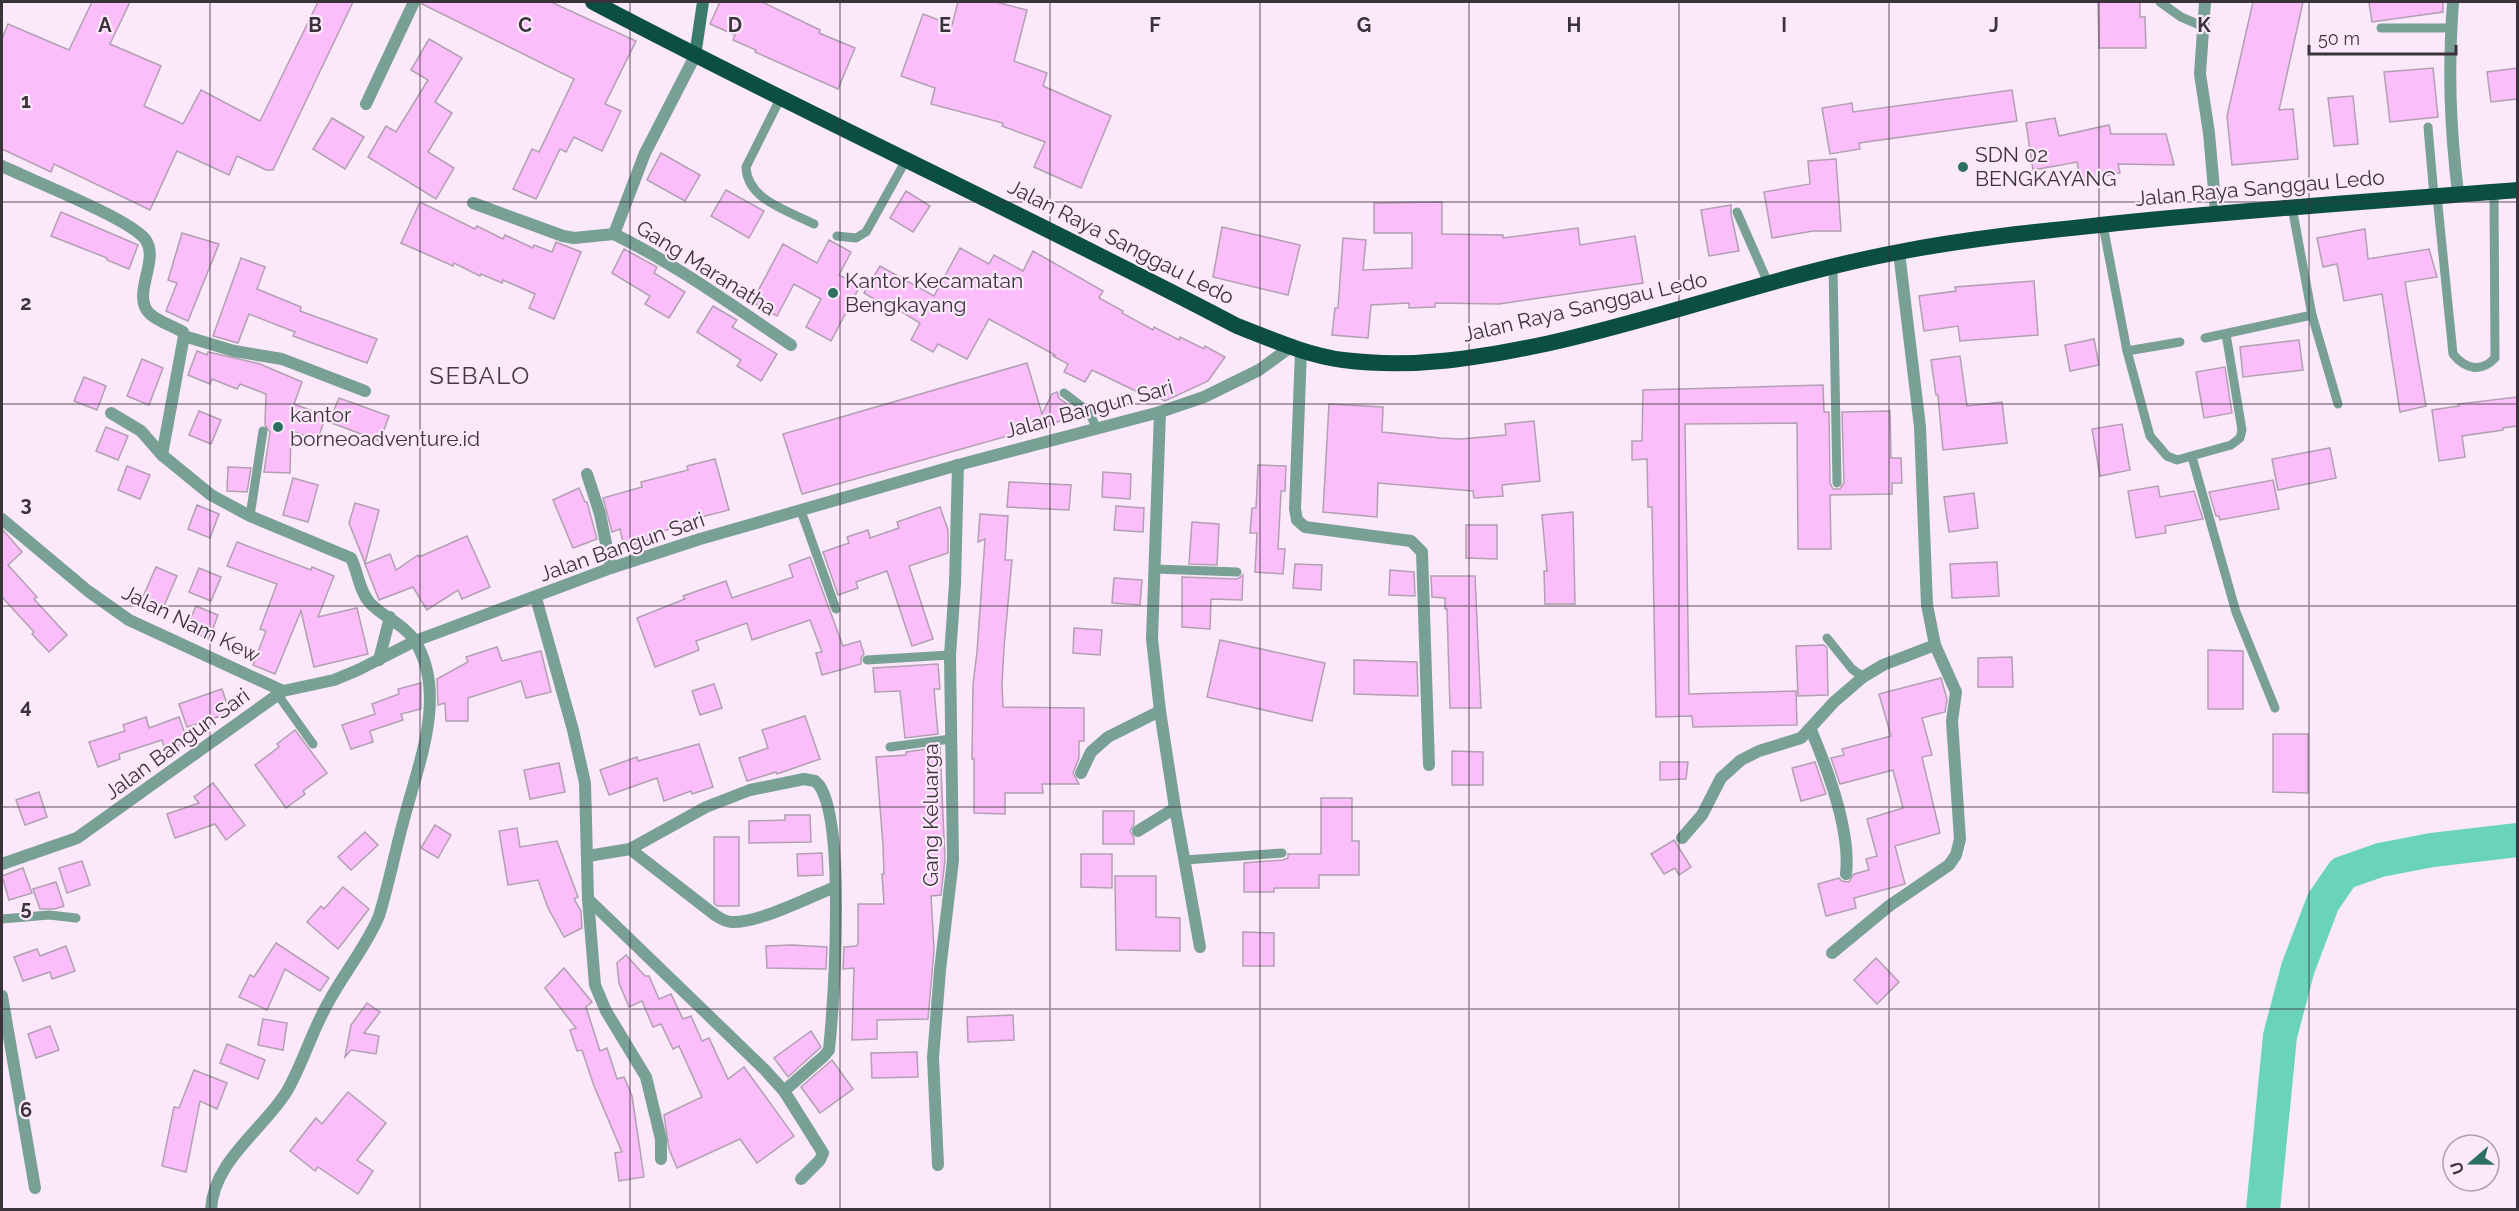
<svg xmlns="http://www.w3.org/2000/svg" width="2519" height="1211" viewBox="0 0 2519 1211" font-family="Raleway,sans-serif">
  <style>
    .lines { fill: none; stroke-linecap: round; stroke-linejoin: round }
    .river { stroke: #6ad3bb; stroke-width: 34 }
    .building { fill: #fbbefa; stroke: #b1a0b1; stroke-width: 1.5 }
    .service { stroke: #78a095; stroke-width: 9 }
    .minor { stroke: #78a095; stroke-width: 12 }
    .secondary { stroke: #397a6b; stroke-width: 12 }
    .trunk { stroke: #0b4e42; stroke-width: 16 }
    .grid { fill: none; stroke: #3b333a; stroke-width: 1.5; stroke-opacity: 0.55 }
    .poi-dot { fill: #2d7062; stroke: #fbe8fa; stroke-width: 2 }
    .labels { text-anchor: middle; stroke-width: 4.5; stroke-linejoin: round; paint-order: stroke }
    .poi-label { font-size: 21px; fill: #3b333a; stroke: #fbe8fa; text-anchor: start }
    .street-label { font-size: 21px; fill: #3b333a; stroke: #fbe8fa }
    .quarter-label { font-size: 24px; letter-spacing: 1.5px; fill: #443644; stroke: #fbe8fa }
    .grid-label { font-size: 20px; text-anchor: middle; font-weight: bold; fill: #3b333a; stroke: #fbe8fa; stroke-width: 4.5; stroke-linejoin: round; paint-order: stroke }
  </style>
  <rect width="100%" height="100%" fill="#fbe8fa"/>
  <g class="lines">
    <polyline class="river" points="2263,1210 2280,1036 2298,968 2323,902 2343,873 2380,860 2432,850 2518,840"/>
  </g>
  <g class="building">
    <polygon points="92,2 130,2 110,44 161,66 144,106 183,124 201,90 260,121 318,2 353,2 273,170 266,170 237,156 229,175 177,151 150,210 54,164 51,172 2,149 2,39 8,24 69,50"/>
    <polygon points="422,2 551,2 636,41 605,104 621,111 602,151 574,137 566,152 560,149 536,199 513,189 532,149 539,152 574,79 422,4"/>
    <polygon points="720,2 762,2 820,30 819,33 855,48 838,89 755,52 756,50 733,40 735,35 710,24"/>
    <polygon points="958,2 996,2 1027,10 1014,61 1047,73 1043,86 1111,116 1081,188 1034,167 1045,142 1002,126 1003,123 931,104 935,88 901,76 923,14 952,25"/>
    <polygon points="2098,2 2140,2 2140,17 2145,17 2146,48 2099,48"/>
    <polygon points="2253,2 2303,2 2279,110 2293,109 2298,159 2232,165 2227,116"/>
    <polygon points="2369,2 2443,2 2443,12 2372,22"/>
    <polygon points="429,39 462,58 435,102 452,113 428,152 454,168 436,199 368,157 386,126 396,132 428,80 411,70"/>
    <polygon points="2433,68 2438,117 2390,122 2384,72"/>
    <polygon points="2517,68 2517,99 2491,102 2487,72"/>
    <polygon points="2012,90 2017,121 1859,143 1860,149 1830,154 1822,108 1852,103 1853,112"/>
    <polygon points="2353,96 2358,144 2334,146 2328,98"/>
    <polygon points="332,118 364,137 345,169 313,149"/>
    <polygon points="2055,118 2059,136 2109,125 2111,134 2166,134 2174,165 2118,164 2120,173 2081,181 2077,162 2033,170 2026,123"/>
    <polygon points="661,153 700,175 685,201 647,180"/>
    <polygon points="1836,159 1841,231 1813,231 1772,238 1764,192 1810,184 1808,161"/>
    <polygon points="726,190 764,211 749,238 711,216"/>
    <polygon points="906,191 930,206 913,232 890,218"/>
    <polygon points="420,202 475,229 477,226 503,239 505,235 533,248 534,245 552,252 556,242 581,252 554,319 529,308 535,294 503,280 502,283 481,274 480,276 454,263 453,266 401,243"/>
    <polygon points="1442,202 1442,234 1503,235 1503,238 1578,228 1580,245 1635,236 1643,283 1499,304 1435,303 1435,307 1409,308 1409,303 1371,305 1368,338 1332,335 1335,308 1338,308 1343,238 1366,240 1363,270 1412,268 1412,233 1374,233 1374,203"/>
    <polygon points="1731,205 1731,214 1739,251 1709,256 1701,210"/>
    <polygon points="61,212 138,245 129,269 107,260 107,258 51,236"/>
    <polygon points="1222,227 1300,245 1288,295 1213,277"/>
    <polygon points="2365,229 2368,259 2429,249 2437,277 2405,282 2426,406 2400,412 2382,294 2344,301 2337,264 2323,267 2317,238"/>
    <polygon points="182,233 219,244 188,321 166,311 177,283 168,280"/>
    <polygon points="829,240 851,252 839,275 860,286 831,341 806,327 821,299 794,284 777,316 752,302 783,244 817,263"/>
    <polygon points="960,248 989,264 994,255 1023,271 1033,251 1103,291 1099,298 1123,311 1122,313 1153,330 1154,327 1179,340 1180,337 1204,349 1205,346 1225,357 1208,381 1165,401 1146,391 1144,395 1092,370 1085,382 1064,372 1068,364 1053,356 1055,355 989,319 967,359 938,344 933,352 911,340 920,323 889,304 887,307 864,293 880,266 934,296"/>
    <polygon points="624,249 657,267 654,273 685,292 669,318 645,304 650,296 612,273"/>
    <polygon points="241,258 265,267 257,289 301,307 300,311 377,339 367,363 293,336 295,332 249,314 238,343 213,336"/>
    <polygon points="2034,281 2038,335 1960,341 1958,326 1924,331 1919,296 1956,291 1955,287"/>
    <polygon points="713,306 737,320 732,327 777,354 761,381 737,366 741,360 697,332"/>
    <polygon points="2094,339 2099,365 2070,371 2065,345"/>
    <polygon points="2299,340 2303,370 2243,377 2240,347"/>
    <polygon points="197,351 207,355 208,352 260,364 302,382 294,404 326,416 317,441 291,430 290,473 264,472 270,432 265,425 266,394 240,384 237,389 212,379 210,384 188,375"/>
    <polygon points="1960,356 1967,406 2002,402 2007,443 1943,450 1938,395 1936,395 1931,360"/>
    <polygon points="142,359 163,368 149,405 127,396"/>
    <polygon points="1027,363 1042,414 1052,394 1057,392 1059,398 1067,404 1071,418 802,494 783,434"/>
    <polygon points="2225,367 2232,413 2204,418 2196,372"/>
    <polygon points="84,377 106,386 97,410 74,401"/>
    <polygon points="1823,385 1824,412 1829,412 1830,483 1833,489 1840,489 1844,483 1842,412 1890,411 1891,458 1901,458 1902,483 1892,483 1892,494 1830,495 1831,549 1798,549 1797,423 1685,424 1689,694 1796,691 1797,725 1693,727 1692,716 1656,717 1652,507 1648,507 1647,459 1632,460 1632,441 1642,441 1643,390"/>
    <polygon points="2517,397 2517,426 2503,428 2503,430 2462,436 2465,457 2439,461 2432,410 2459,406 2458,404"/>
    <polygon points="339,398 389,416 380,441 329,422"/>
    <polygon points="1329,404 1383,407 1382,432 1440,438 1461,439 1506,435 1505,424 1534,421 1540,481 1502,485 1503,496 1474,498 1473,491 1378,483 1377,517 1323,512"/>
    <polygon points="199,411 221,420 211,444 189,435"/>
    <polygon points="2122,424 2130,470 2100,476 2092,429"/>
    <polygon points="106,427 128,436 118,460 96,451"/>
    <polygon points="2330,448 2336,478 2278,490 2272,459"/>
    <polygon points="715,459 729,510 681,522 682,526 651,534 652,539 624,547 620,529 612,532 603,498 642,487 641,482 688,470 687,466"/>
    <polygon points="1258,465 1286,466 1285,491 1281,491 1278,549 1285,549 1283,574 1255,572 1257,533 1250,533 1252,508 1256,508"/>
    <polygon points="127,466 150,475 140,499 118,490"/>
    <polygon points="228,467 251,468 247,492 227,491"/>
    <polygon points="1103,472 1131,474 1130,499 1102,497"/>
    <polygon points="293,478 318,485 308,522 283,515"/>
    <polygon points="2273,480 2279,509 2220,520 2219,516 2216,516 2209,492"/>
    <polygon points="1009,482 1071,485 1069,510 1007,507"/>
    <polygon points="2158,486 2160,497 2194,491 2203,519 2165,526 2166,533 2136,538 2128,491"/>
    <polygon points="579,488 585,502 587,502 597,539 573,548 553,500"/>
    <polygon points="1974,493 1978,528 1949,532 1944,497"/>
    <polygon points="355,503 379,510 365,563 349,523"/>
    <polygon points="197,505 219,514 210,538 188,529"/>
    <polygon points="1116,506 1144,508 1143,532 1114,530"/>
    <polygon points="940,507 948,530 948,553 909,566 933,639 912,646 887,571 856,582 858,588 838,595 823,552 849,543 847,537 868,530 870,538 899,528 897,522"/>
    <polygon points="1573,512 1575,604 1545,604 1544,571 1547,571 1542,515"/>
    <polygon points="980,514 1008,516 1005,560 1012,560 1004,647 1002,685 1003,707 1084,708 1084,741 1079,741 1079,758 1073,773 1079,784 1042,784 1043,793 1005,793 1005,814 974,813 974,759 972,759 973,685 977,652 985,539 978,542"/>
    <polygon points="1192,522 1219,524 1217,565 1189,564"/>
    <polygon points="1466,525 1497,525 1497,559 1466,558"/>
    <polygon points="2,529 22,552 8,565 37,597 34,599 67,635 49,652 32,634 34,632 2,597"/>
    <polygon points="467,536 490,587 462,599 458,590 427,610 413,587 379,600 365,564 390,554 396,570 418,555 419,557"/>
    <polygon points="237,542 311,570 312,567 334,576 318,617 357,608 368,654 314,667 301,611 275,674 253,665 266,631 260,629 277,584 227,566"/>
    <polygon points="810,557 843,646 860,641 864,654 861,658 861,664 822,675 816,653 822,652 810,620 752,640 747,623 696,641 699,650 655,667 637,618 685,599 683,596 726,581 732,598 793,577 789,565"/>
    <polygon points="1997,562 1999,596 1952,598 1950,564"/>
    <polygon points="1295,564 1322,565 1321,590 1293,588"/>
    <polygon points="156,567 177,576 163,608 142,599"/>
    <polygon points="199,568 221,577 211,601 189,592"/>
    <polygon points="1390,570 1414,572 1415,596 1389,595"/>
    <polygon points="1243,575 1242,600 1211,599 1210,629 1182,627 1182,577 1237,579"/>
    <polygon points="1431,576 1475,576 1481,708 1450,708 1447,609 1445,609 1445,598 1432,597"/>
    <polygon points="1114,578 1142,580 1140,605 1112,603"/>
    <polygon points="196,606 218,615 209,639 186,629"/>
    <polygon points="1074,628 1102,630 1100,655 1073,653"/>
    <polygon points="1220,640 1325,663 1312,721 1207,697"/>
    <polygon points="1824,645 1827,648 1828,695 1798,696 1796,646"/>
    <polygon points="497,647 502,661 541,651 551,692 526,698 521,681 468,698 468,721 446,721 445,703 438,705 437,679 468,662 466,657"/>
    <polygon points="2208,650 2243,651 2243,709 2208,709"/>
    <polygon points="2012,657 2013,687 1978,687 1978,658"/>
    <polygon points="1354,660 1417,662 1418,696 1354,694"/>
    <polygon points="938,664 940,689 934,689 938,734 905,738 900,691 875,692 873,668"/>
    <polygon points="1941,678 1947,699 1945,712 1922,718 1932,755 1922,757 1940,833 1895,846 1905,884 1854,898 1856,908 1826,916 1818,884 1839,878 1842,881 1849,882 1854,874 1869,870 1866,859 1877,856 1867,819 1903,808 1893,770 1840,784 1831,758 1844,755 1842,749 1891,736 1879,694"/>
    <polygon points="421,683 421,709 401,714 403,720 370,731 373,742 351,749 342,725 375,714 372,704 399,694 398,689"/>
    <polygon points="714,684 722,708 700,715 692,691"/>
    <polygon points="222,689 230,713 187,727 179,704"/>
    <polygon points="805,716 820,759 777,774 776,772 747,781 739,758 768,748 762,730"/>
    <polygon points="146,717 149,728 179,717 188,742 165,750 162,740 119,754 120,759 98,767 89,742 125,731 123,725"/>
    <polygon points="295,730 327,773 303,791 305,794 286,808 255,765 279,747 277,744"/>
    <polygon points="2273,734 2308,734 2308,793 2273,792"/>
    <polygon points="699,744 713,787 692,794 691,791 664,801 657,778 609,795 600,770 637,757 638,761"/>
    <polygon points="940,747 945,860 941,895 931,896 934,950 928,1019 877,1020 877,1039 852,1040 854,968 843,969 844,947 857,946 858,943 858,904 884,904 882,874 884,874 883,845 876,757 906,755 906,752"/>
    <polygon points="1452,751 1483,752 1483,785 1452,785"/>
    <polygon points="1660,762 1688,762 1686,779 1660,780"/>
    <polygon points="1815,762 1826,794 1801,801 1792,768"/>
    <polygon points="559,763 565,792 530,799 524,770"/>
    <polygon points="213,783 245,825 226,840 215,824 175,838 167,814 199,803 194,797"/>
    <polygon points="39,792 47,817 25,825 16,800"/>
    <polygon points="1321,798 1352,798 1352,841 1359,841 1359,875 1319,875 1319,888 1274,888 1274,892 1244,892 1244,863 1283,860 1288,858 1288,854 1321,854"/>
    <polygon points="1103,811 1134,811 1134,824 1130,831 1134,838 1134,844 1103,844"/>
    <polygon points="785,815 810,815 811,842 749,843 749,821 785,820"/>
    <polygon points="435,825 451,835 438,858 421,848"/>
    <polygon points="517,828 520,847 557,841 578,897 574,899 581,911 582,928 564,937 548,908 538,880 508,885 499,831"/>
    <polygon points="365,832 378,845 351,870 338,857"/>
    <polygon points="714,837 739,837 739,906 717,906 714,903"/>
    <polygon points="1674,840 1691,867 1679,875 1675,868 1664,874 1651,854"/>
    <polygon points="822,853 823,875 798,876 797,854"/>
    <polygon points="1081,854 1112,854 1112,888 1081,887"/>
    <polygon points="82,861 90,885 67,893 59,868"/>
    <polygon points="23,868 32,893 9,900 2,876"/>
    <polygon points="1115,876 1156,876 1156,917 1180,918 1180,951 1116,950"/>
    <polygon points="56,882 64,906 55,909 40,909 33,889"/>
    <polygon points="343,887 369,909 338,949 307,922 321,906 324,909"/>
    <polygon points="1243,932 1274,933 1274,966 1243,966"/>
    <polygon points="276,943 329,978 320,991 285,969 267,1010 239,997 250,975 254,977"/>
    <polygon points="792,945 827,947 826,969 767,968 766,946"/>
    <polygon points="66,946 75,971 52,979 50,972 23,981 14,957 37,949 40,956"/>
    <polygon points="626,955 645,976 649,976 659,999 671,994 683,1019 691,1016 702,1041 709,1038 728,1079 744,1067 794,1136 757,1163 740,1139 677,1168 669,1149 664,1115 702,1097 679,1046 673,1049 661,1024 653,1027 642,1001 629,1007 619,983 617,963"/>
    <polygon points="1876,958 1899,982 1877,1004 1854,980"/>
    <polygon points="564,968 592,1002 586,1007 600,1051 607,1048 617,1079 624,1077 632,1096 644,1177 619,1181 615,1153 622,1152 594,1086 582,1050 577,1051 570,1030 576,1028 545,988"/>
    <polygon points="367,1003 380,1012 364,1033 379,1036 376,1054 351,1050 345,1057 351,1025"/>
    <polygon points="1013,1015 1014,1040 968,1042 967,1017"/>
    <polygon points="263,1019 287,1023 283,1050 258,1045"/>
    <polygon points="50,1026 59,1050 36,1058 28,1034"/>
    <polygon points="811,1031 821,1047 788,1077 774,1058"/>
    <polygon points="227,1044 265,1060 258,1079 220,1063"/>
    <polygon points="917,1052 918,1077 872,1078 871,1053"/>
    <polygon points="832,1060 853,1089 820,1113 801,1087"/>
    <polygon points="194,1070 227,1083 217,1109 200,1101 186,1172 162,1166 174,1107 179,1108"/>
    <polygon points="348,1092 386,1123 357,1160 373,1171 358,1194 318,1167 315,1171 290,1151 316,1118 322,1124"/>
  </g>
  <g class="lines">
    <g class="service">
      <polyline points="2160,2 2181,17 2202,26"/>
      <polyline points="2381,28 2451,28"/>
      <path d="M 781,97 L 746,167 C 747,200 789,211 814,224"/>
      <polyline points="2428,127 2434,196"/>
      <path d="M 2437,196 L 2453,354 C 2465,369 2481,373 2495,358 L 2494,192"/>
      <polyline points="2292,207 2312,315"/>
      <polyline points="1737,212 1769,285"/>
      <polyline points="2103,225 2127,351 2150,436 2167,456 2177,460 2231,445 2240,438 2242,430 2226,334"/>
      <polyline points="837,236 856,238 866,232 906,160"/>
      <polyline points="1833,268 1837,483"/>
      <polyline points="2205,338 2312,315 2338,404"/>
      <polyline points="2127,351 2180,342"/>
      <polyline points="1064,393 1089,412 1097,429"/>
      <polyline points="2192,457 2236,612 2275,708"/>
      <polyline points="801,511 836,609"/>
      <polyline points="250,516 263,431"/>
      <polyline points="1155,569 1237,572"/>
      <polyline points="1827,638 1852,669 1863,677"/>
      <polyline points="867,660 950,655"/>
      <polyline points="278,695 313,744"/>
      <polyline points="890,747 951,739"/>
      <polyline points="1185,860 1282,853"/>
      <polyline points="2,919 49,915 76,918"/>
    </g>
    <g class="minor">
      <polyline points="2205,2 2200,74 2209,133 2216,212"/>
      <path d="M 2453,2 C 2448,70 2450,126 2458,193"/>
      <path d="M 695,56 L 645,153 L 614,234 C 677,265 733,306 791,345"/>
      <polyline points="366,104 414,2"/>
      <path d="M 2,166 C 31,180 128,218 145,239 C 161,260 130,295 150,314 C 159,322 173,326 183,332 L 184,336 L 162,455"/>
      <polyline points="473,203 563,236 574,238 614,234"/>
      <polyline points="184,336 234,351 282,359 365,391"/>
      <polyline points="1301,350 1295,509 1297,520 1305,527 1411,541 1422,552 1429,765"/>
      <polyline points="1160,412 1152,639 1160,711 1175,808 1200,947"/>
      <path d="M 111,413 L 141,431 L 162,455 L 211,495 L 250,516 L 351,558 C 358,572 359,591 370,603 C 384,618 404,624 415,641 C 448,695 418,764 404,819 C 395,851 389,884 379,916 C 366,947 344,973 328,1003 C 312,1031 303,1063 287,1091 C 264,1129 213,1161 211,1210"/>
      <polyline points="587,474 600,514 611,568"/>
      <polyline points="2,519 88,591 129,620 283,691"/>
      <polyline points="536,598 573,730 585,783 588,899 595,985 606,1011 646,1077 661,1139 661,1159"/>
      <polyline points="379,660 390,617"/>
      <path d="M 1811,730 C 1828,770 1851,831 1846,874"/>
      <polyline points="1081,773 1091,752 1108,737 1160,711"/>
      <polyline points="1138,831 1175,808"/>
      <polyline points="1682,838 1702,815 1721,778 1741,760 1759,751 1801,738 1834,702 1863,677 1883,665 1935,645"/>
      <path d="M 630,849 L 715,915 C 720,918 725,922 732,922 C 759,923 810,897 835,887"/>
      <path d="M 588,856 L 630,849 L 706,807 L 750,790 L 804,779 L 815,781 L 819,785 C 846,823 834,999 829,1050 L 824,1056 L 784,1091"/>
      <polyline points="2,864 77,838 283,691 334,680 358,670 415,641 611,568 700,539 958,465 1160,412 1204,397 1259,370 1292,346"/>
      <polyline points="588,899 765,1070 784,1091 823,1153 820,1160 801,1179"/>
      <polyline points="1832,953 1889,906 1949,865 1956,855 1960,839 1952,721 1956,692 1935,645 1927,605 1920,427 1899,252"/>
      <polyline points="2,996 35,1188"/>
      <polyline points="938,1165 933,1058 940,970 953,860 950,655 955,584 958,465"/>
    </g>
    <polyline class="secondary" points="695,56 703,2"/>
    <path class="trunk" d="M 593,2 C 805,114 1024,214 1237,326 C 1271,339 1306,355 1343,360 C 1415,369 1480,358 1550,343 C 1667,317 1781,274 1899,252 C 1965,239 2033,232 2100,225 C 2239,210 2378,201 2518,190"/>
  </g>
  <path class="grid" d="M 210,2 L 210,1210M 420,2 L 420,1210M 630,2 L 630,1210M 840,2 L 840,1210M 1050,2 L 1050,1210M 1260,2 L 1260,1210M 1469,2 L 1469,1210M 1679,2 L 1679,1210M 1889,2 L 1889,1210M 2099,2 L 2099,1210M 2309,2 L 2309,1210M 2,202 L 2518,202M 2,404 L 2518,404M 2,606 L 2518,606M 2,807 L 2518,807M 2,1009 L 2518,1009"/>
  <g class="poi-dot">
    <circle cx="1963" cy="167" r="6"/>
    <circle cx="833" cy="293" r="6"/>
    <circle cx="278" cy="427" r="6"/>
  </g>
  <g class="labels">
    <g class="poi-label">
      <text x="1975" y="162">SDN 02<tspan x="1975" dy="24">BENGKAYANG</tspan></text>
      <text x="845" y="288">Kantor Kecamatan<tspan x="845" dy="24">Bengkayang</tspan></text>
      <text x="290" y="422">kantor<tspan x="290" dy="24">borneoadventure.id</tspan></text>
    </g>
    <g class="street-label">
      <text transform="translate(2260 188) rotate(-5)" y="7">Jalan Raya Sanggau Ledo</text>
      <text transform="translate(1121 242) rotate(27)" y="7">Jalan Raya Sanggau Ledo</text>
      <text transform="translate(706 268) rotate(32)" y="7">Gang Maranatha</text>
      <text transform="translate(1585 307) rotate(-13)" y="7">Jalan Raya Sanggau Ledo</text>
      <text transform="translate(1089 409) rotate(-15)" y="7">Jalan Bangun Sari</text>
      <text transform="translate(622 547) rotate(-19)" y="7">Jalan Bangun Sari</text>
      <text transform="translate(191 624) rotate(26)" y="7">Jalan Nam Kew</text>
      <text transform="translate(177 744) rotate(-36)" y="7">Jalan Bangun Sari</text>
      <text transform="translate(931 815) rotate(-90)" y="7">Gang Keluarga</text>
    </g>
    <g class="quarter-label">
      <text x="480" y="384">SEBALO</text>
    </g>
  </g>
  <g class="grid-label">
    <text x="105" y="32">A</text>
    <text x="315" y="32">B</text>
    <text x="525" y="32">C</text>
    <text x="735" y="32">D</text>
    <text x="945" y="32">E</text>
    <text x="1155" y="32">F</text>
    <text x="1364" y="32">G</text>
    <text x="1574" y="32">H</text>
    <text x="1784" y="32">I</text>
    <text x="1994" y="32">J</text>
    <text x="2204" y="32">K</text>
    <text x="26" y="108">1</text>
    <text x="26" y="310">2</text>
    <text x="26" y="511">3</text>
    <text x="26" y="713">4</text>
    <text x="26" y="915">5</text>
    <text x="26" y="1117">6</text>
  </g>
  <rect width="2519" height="1211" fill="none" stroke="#3b333a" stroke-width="6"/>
  <g transform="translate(2471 1163) rotate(250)"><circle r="28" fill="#fbe8fa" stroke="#aea0ad" stroke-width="1.5"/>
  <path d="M0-4.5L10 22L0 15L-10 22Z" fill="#2d7062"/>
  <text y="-9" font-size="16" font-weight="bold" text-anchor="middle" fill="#3b333a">U</text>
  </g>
  <path d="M2309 45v9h147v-9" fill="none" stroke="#3b333a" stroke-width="3"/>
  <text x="2318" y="45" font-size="18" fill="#3b333a" stroke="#fbe8fa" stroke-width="4.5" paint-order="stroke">50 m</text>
</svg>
